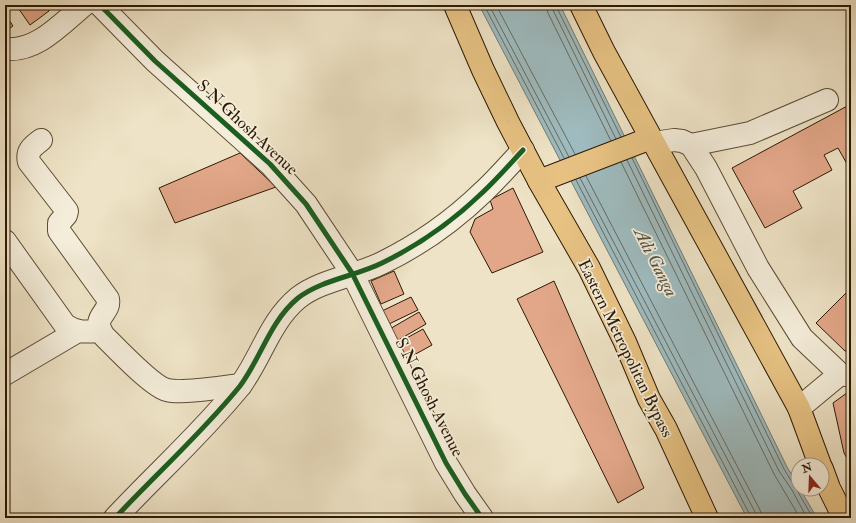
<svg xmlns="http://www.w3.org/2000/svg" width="856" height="523" viewBox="0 0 856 523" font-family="'IM FELL Double Pica',serif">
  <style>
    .water { fill: #9ebbbf; stroke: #717a74 }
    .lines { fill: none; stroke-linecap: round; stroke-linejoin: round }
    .shore { stroke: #666a61; stroke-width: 1 }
    .building { fill: #e2a789; stroke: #2d1903 }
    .minor-casing { stroke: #5d4c34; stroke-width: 24 }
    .major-casing { stroke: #2d1903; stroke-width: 24 }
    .minor { stroke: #f4edda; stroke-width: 22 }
    .major { stroke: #e7c283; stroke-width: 22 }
    .cycleway-casing { stroke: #f4edda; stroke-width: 8 }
    .cycleway { stroke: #1b5e20; stroke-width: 5 }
    .labels { text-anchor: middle; stroke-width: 3.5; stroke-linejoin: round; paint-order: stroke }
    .street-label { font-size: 17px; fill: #2d1903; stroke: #f4edda }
    .water-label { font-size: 18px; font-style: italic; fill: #555245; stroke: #f4edda }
  </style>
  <rect width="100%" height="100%" fill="#eee3c6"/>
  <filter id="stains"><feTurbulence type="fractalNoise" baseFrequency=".005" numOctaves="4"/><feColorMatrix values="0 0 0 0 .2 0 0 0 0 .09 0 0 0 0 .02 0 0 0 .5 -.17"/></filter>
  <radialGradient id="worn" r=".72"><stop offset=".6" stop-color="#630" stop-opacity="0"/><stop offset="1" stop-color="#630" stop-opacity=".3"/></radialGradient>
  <polygon class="water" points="479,5 560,5 787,467 798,485 798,489 800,489 817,518 747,518"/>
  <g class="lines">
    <g class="shore">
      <polyline points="484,5 564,158"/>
      <polyline points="489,5 569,157"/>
      <polyline points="496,5 575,154"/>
      <polyline points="546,5 548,13 611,141"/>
      <polyline points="552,5 553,10 616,139"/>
      <polyline points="557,5 557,8 621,137"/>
      <polyline points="632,158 784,469 793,484 797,487 798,492 813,518"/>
      <polyline points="627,160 779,471 792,490 807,518"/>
      <polyline points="621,162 774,474 800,518"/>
      <polyline points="586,176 760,510 762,518"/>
      <polyline points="580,178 755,512 756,518"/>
      <polyline points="576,180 750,515 751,518"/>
    </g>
  </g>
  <g class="building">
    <polygon points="16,5 50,5 49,11 30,25"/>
    <polygon points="5,14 13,26 5,31"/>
    <polygon points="851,104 851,171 838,148 824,155 832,170 793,191 802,208 765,228 732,168"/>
    <polygon points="240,153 276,187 175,223 159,188"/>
    <polygon points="513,188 543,252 492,273 470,232 475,219 493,209 490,200"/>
    <polygon points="394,271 404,294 381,304 371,281"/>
    <polygon points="554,281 644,488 618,503 517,299"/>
    <polygon points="850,289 851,290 851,352 845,351 816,323"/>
    <polygon points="411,297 418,310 389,324 382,311"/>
    <polygon points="419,312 426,324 395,342 388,330"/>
    <polygon points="423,329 432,345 403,361 394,345"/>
    <polygon points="851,390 851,465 844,453 833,403"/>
  </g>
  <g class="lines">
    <defs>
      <g id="minor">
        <polyline points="100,5 155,61 270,164 306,204 352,273 446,463 465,494 482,518"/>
        <path d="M 5,49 C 37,52 61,24 84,5"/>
        <path d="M 41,140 C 33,146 26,151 29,162 L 67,211 L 66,215 L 59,223 L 59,231 L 108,299 C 111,314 90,316 104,336 C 116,348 153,387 167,390 C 183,394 222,387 241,385"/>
        <polyline points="654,143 674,140 682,141 691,145 706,168 758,268 802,338 840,374 851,376"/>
        <polyline points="691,145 750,133 827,100"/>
        <path d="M 5,241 L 65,325 C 77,333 86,332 100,331"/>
        <polyline points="5,374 78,331"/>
        <polyline points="799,408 840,374"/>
        <path d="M 115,518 C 156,474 202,433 240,386 C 261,358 270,321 298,298 C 321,280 356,276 382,263 C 419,245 453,221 483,192 C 497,179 510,164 523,150"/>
      </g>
      <g id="major">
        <polyline points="455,5 483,70 508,122 539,181 589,268 625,342 649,399 666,429 707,518"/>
        <polyline points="581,5 604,52 799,408 820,465"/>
        <polyline points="539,181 651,138"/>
        <polyline points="822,469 829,488 844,518"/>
      </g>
    </defs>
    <use href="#minor" class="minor-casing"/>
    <use href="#major" class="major-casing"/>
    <use href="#minor" class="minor"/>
    <use href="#major" class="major"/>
    <defs>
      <g id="cycleway">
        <polyline points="100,5 155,61 270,164 306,204 352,273 446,463 465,494 482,518"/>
        <path d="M 115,518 C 156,474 202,433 240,386 C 261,358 270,321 298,298 C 321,280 356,276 382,263 C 419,245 453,221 483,192 C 497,179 510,164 523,150"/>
      </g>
    </defs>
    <use href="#cycleway" class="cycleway-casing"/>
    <use href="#cycleway" class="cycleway"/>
  </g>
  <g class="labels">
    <g class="street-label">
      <text transform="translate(248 127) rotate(43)" y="6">S N Ghosh Avenue</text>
      <text transform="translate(626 348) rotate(64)" y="6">Eastern Metropolitan Bypass</text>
      <text transform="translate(430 397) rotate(63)" y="6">S N Ghosh Avenue</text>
    </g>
    <g class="water-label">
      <text transform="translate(656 262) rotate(63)" y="6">Adi Ganga</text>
    </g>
  </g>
  <rect width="856" height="523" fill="none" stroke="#eee3c6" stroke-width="20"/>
  <rect x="6" y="6" width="844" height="511" fill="none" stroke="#2d1903" stroke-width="2"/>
  <rect x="10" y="10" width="836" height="503" fill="none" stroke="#2d1903"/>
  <g transform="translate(810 477) rotate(341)"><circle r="19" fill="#f4edda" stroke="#a49884"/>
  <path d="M0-3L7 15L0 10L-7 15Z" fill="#8f2418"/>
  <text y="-6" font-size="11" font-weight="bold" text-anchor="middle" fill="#2d1903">N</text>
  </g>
  <rect width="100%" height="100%" filter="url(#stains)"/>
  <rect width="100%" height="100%" fill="url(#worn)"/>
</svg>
